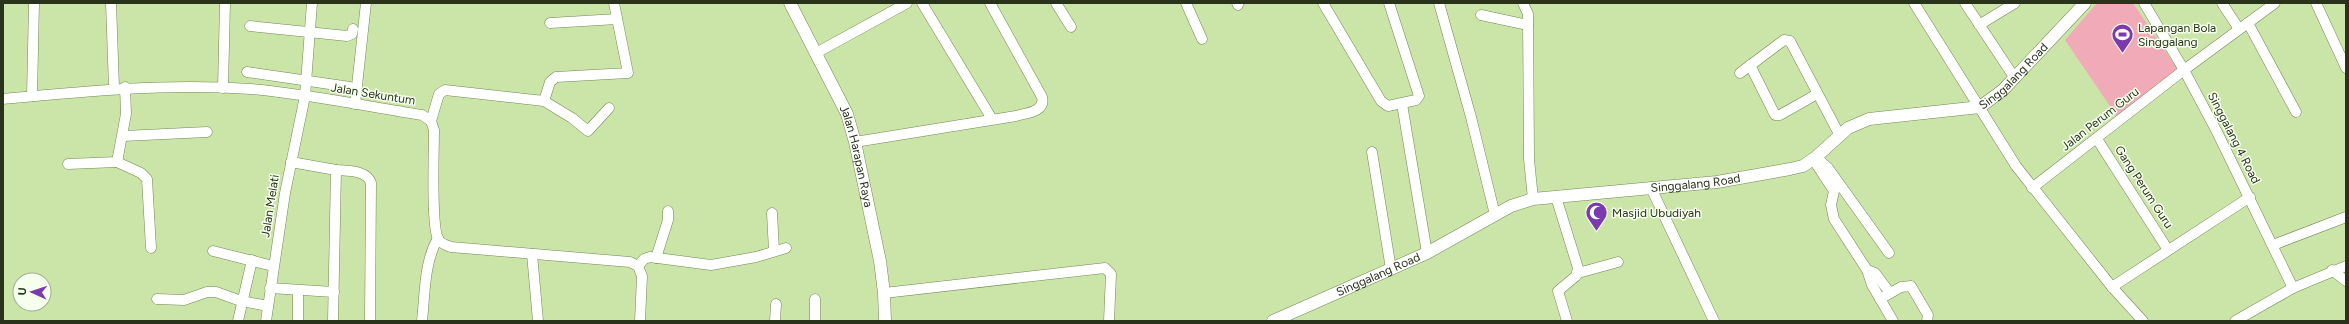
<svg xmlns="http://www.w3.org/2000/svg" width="2349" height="324" viewBox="0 0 2349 324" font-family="Figtree,sans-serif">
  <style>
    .pitch { fill: #f1abb8 }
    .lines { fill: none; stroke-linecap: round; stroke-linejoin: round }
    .minor-casing { stroke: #718951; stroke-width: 11 }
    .major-casing { stroke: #718951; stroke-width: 13 }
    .minor { stroke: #fff; stroke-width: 10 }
    .major { stroke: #fff; stroke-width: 12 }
    .labels { text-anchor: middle; stroke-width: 3; stroke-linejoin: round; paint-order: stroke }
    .poi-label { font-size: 12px; fill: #29331c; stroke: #f6ffed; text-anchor: start }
    .street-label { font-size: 12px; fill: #29331c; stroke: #f6ffed }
  </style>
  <rect width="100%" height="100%" fill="#cbe5a9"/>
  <polygon class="pitch" points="2097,3 2133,3 2178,70 2118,118 2065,40"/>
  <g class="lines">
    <defs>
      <g id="minor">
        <polyline points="111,3 114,88"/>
        <polyline points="922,3 992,119"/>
        <polyline points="1056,3 1071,27"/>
        <polyline points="1186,3 1202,39"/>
        <polyline points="1237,3 1238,5"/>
        <polyline points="1323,3 1381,101 1388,106 1416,100 1419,96 1389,3"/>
        <polyline points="1439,3 1471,117 1495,215"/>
        <polyline points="1523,3 1528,14 1529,159 1533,199"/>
        <polyline points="1914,3 2016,166 2112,287 2143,321"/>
        <polyline points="1965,3 2014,77"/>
        <polyline points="2144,3 2184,70 2217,132 2293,288"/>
        <polyline points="2222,3 2239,29"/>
        <polyline points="2316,3 2346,68"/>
        <polyline points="1481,15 1528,25"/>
        <polyline points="550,23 617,19"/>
        <polyline points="2248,23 2296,112"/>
        <polyline points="1979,25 2015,3"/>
        <polyline points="250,26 347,36 352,34 353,29"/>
        <polyline points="816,53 907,3"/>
        <polyline points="1750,65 1775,115 1780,115 1817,94"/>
        <polyline points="247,72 350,87"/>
        <polyline points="1740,73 1784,40 1790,41 1839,134"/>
        <polyline points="125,87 126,114 117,162 141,173 147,179 151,248"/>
        <polyline points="223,88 225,3"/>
        <polyline points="32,96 34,3"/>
        <path d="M 3,99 C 86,91 168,83 251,89 C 308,94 365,106 422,115 L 431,121 L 434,130 C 434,151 431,224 438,239 C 441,244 446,245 451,247 L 630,262 L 638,266 L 642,276 L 640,321"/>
        <polyline points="544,101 550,82 556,77 628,73 614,3"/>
        <polyline points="355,104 366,3"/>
        <polyline points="1402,104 1427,253"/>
        <polyline points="431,121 439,94 445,90 544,101 572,118 588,131 609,108"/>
        <polyline points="123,136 207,132"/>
        <polyline points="2097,139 2168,250"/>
        <path d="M 855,142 L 1016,116 C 1026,113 1046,112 1042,97 L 990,3"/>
        <polyline points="1372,152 1391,269"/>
        <polyline points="1816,157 1828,168 1889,253"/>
        <polyline points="1813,159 1834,191 1831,205 1834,219 1867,270 1872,285 1893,321"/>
        <polyline points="291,162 336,170 333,321"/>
        <polyline points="68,164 117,162"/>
        <path d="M 336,170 C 348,171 367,170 371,183 L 370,321"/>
        <polyline points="2032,188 2184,70 2275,3"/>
        <polyline points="1652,190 1714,321"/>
        <polyline points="1556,197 1578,268 1576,276 1558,291 1567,321"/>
        <polyline points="772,213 774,251"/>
        <polyline points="2273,245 2346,217"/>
        <polyline points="213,251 273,266"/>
        <polyline points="532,254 538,321"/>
        <polyline points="656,258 668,220 668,211"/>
        <polyline points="638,266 644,259 650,257 711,265 756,257 786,248"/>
        <polyline points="1867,270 1875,273 1890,293"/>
        <polyline points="2332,270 2346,281"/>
        <polyline points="1578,273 1618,262"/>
        <polyline points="2112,287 2250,197"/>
        <polyline points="270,288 334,292"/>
        <polyline points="884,293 1105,268 1111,274 1109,321"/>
        <polyline points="157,299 184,300 207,292 216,292 241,301 268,306"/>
        <polyline points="1880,299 1901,287 1911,286 1928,315 1927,321"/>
        <polyline points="238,321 252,260"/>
        <polyline points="266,321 285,193 305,96 312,3"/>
        <polyline points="298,321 298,291"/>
        <path d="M 422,321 C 425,294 424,262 438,238"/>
        <polyline points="775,321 776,304"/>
        <polyline points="815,321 815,299"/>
        <polyline points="2235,321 2293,288 2346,266"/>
      </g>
      <g id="major">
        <path id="s1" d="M 790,3 L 847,114 L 855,142 L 880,261 L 884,293 L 885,321"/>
        <path id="s2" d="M 1273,321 L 1427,253 L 1511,206 L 1533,199 L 1717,182 L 1790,169 L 1803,166 L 1816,157 L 1848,128 L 1869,119 L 1980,107 L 2003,90 L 2085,3"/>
      </g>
    </defs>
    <use href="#minor" class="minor-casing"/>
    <use href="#major" class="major-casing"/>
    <use href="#minor" class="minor"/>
    <use href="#major" class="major"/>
  </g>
  <defs>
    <symbol id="stadium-pin" viewBox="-11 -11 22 30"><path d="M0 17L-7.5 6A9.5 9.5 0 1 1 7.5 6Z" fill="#7c3aae" stroke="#f6ffed"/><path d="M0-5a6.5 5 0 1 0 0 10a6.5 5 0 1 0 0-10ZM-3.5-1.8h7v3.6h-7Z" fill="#fff"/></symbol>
    <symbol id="mosque-pin" viewBox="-11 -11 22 30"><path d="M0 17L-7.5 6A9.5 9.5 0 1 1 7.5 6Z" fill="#7c3aae" stroke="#f6ffed"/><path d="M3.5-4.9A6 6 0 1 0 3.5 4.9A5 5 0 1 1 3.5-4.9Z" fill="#fff"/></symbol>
  </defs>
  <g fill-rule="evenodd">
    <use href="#stadium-pin" x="2110" y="22" width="25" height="34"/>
    <use href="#mosque-pin" x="1584" y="200" width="25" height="34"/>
  </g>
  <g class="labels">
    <g class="poi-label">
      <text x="2138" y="32">Lapangan Bola<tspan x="2138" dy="14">Singgalang</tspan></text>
      <text x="1612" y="217">Masjid Ubudiyah</text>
    </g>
    <g class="street-label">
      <text dy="4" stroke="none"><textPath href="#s2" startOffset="799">Singgalang Road</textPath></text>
      <text transform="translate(373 94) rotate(9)" y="4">Jalan Sekuntum</text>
      <text transform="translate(2100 119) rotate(-38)" y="4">Jalan Perum Guru</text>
      <text transform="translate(2234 138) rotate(63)" y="4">Singgalang 4 Road</text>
      <text dy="4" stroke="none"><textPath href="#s1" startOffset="168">Jalan Harapan Raya</textPath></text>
      <text dy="4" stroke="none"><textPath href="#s2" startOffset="451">Singgalang Road</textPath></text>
      <text transform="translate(2144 187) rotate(57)" y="4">Gang Perum Guru</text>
      <text transform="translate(270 206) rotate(-81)" y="4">Jalan Melati</text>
      <text dy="4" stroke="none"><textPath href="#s2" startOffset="115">Singgalang Road</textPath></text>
    </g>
  </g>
  <rect width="2349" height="324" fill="none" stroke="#29331c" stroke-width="8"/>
  <g transform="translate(32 292) rotate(273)"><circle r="19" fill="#f6ffed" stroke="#a4ad99"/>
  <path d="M0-3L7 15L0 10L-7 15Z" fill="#7c3aae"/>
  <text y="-6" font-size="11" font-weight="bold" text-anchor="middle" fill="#29331c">U</text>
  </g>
</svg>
